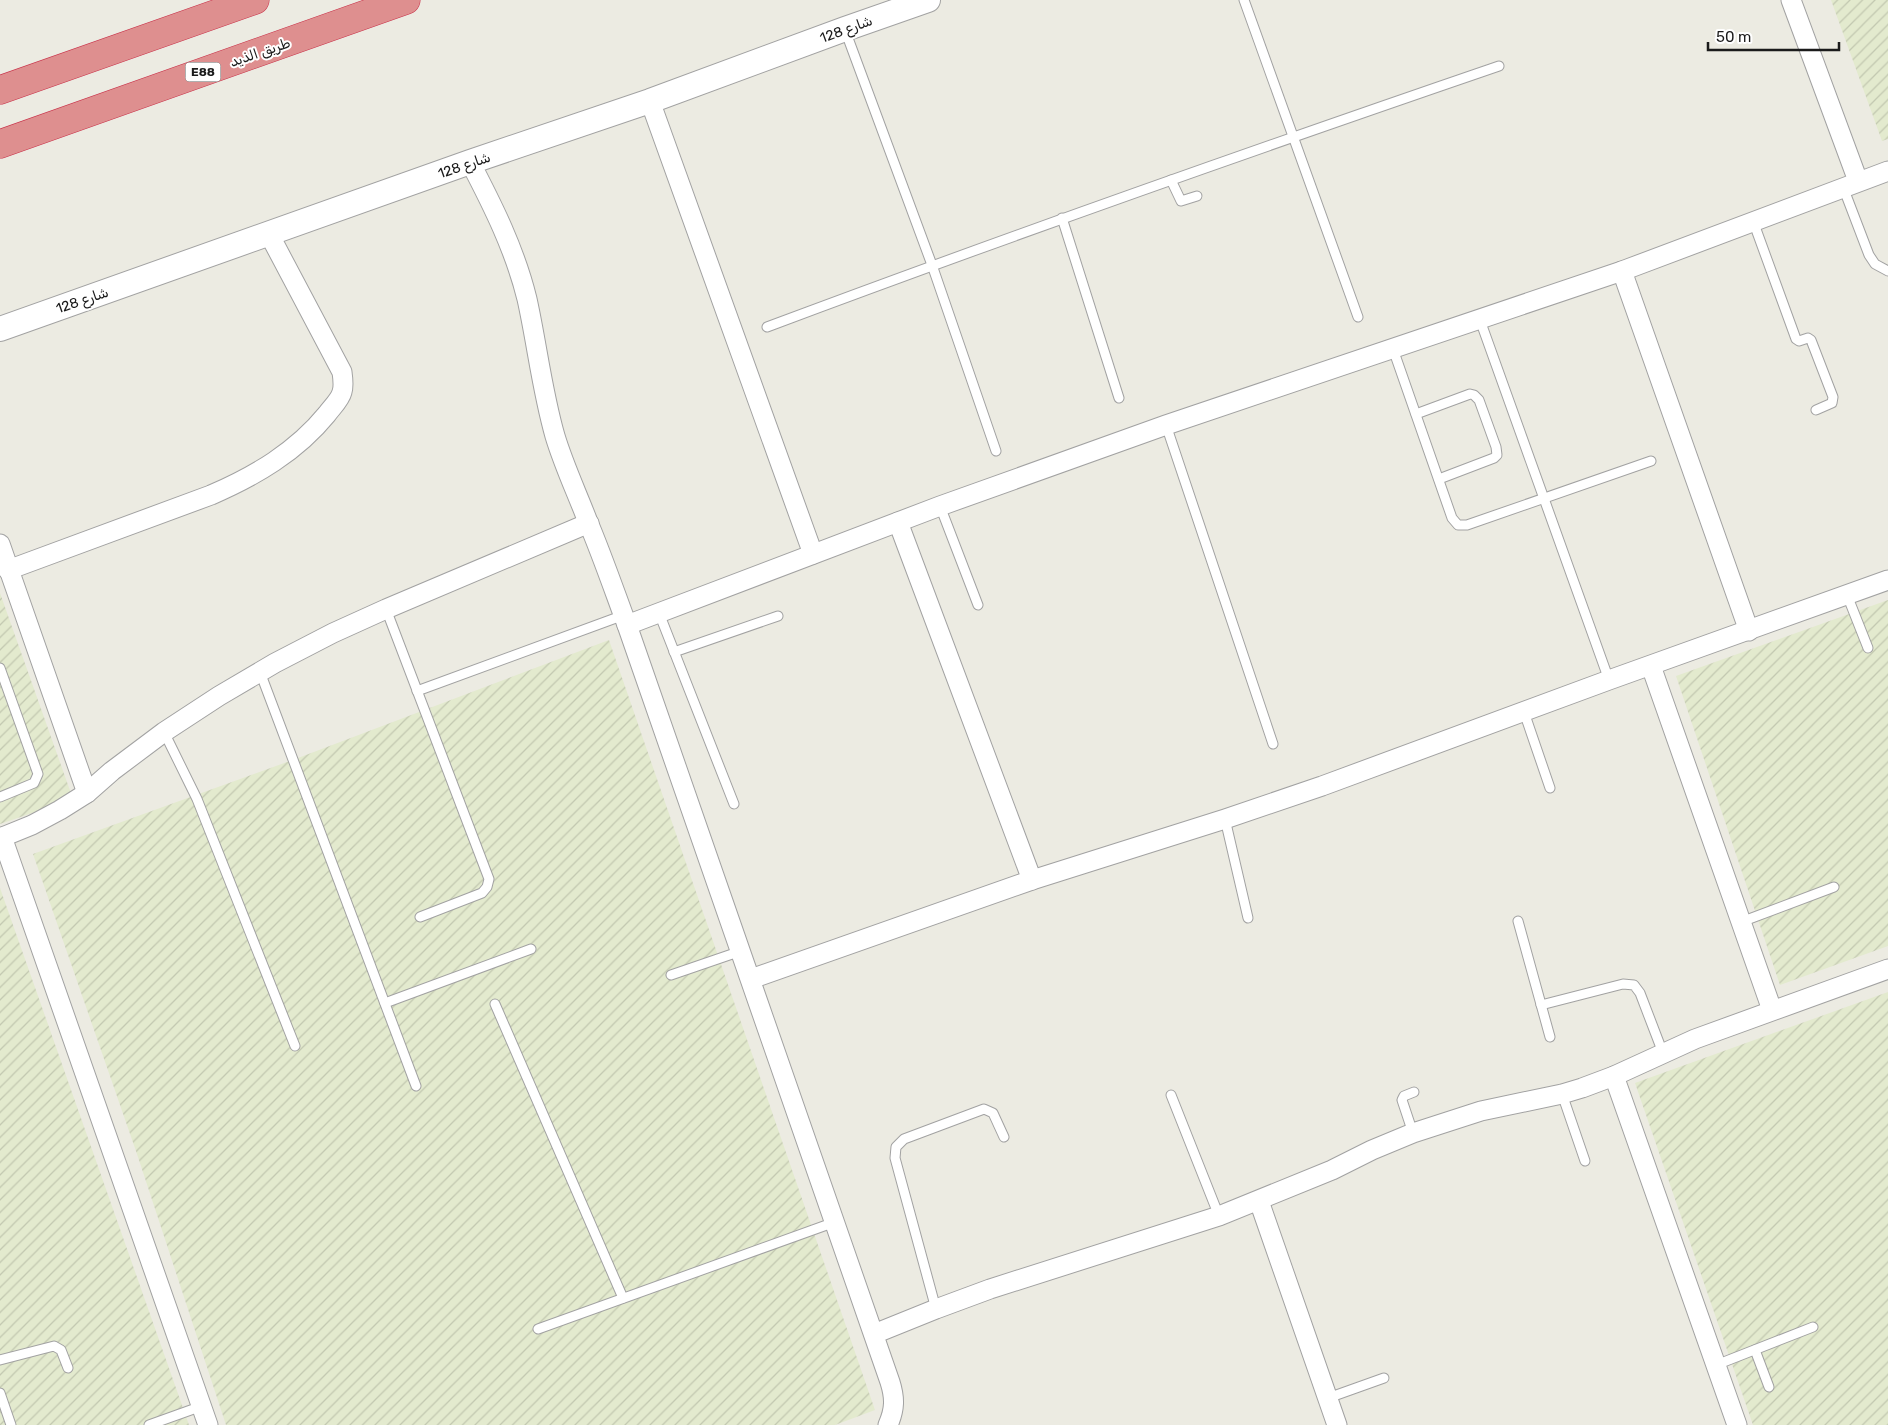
<svg xmlns="http://www.w3.org/2000/svg" width="1888" height="1425" viewBox="0 0 1888 1425" font-family="Rubik,'Noto Naskh Arabic',sans-serif">
  <style>
    .farmland { fill: url(#farmland-furrows) }
    .lines { fill: none; stroke-linecap: round; stroke-linejoin: round }
    .service-casing { stroke: #a2a2a2; stroke-width: 11 }
    .minor-casing { stroke: #a2a2a2; stroke-width: 21 }
    .tertiary-casing { stroke: #a2a2a2; stroke-width: 26 }
    .motorway-casing { stroke: #c83149; stroke-width: 29 }
    .service { stroke: #fff; stroke-width: 9 }
    .minor { stroke: #fff; stroke-width: 19 }
    .tertiary { stroke: #fff; stroke-width: 24 }
    .motorway { stroke: #de8f8f; stroke-width: 28 }
    .labels { text-anchor: middle; stroke-width: 4; stroke-linejoin: round; paint-order: stroke }
    .shield { fill: #fff; stroke: #5f5f5f; stroke-width: 1 }
    .shield-label { font-size: 12px; font-weight: bold; fill: #1b1b1b }
    .street-label { font-size: 14px; fill: #1b1b1b; stroke: #fff }
  </style>
  <defs>
    <pattern id="farmland-furrows" width="10" height="10" patternUnits="userSpaceOnUse" patternTransform="scale(1.25)"><rect width="10" height="10" fill="#e3eace"/><path d="M-1 1l2-2M0 10L10 0M9 11l2-2" fill="none" stroke="#c2c8b0"/></pattern>
  </defs>
  <rect width="100%" height="100%" fill="#ecebe2"/>
  <g class="farmland">
    <polygon points="1831,0 1888,0 1888,139 1882,141"/>
    <polygon points="0,593 73,799 0,824"/>
    <polygon points="1888,600 1888,946 1780,985 1676,676"/>
    <polygon points="609,640 875,1410 835,1425 226,1425 137,1154 33,854 298,758"/>
    <polygon points="0,888 189,1425 0,1425"/>
    <polygon points="1888,992 1888,1425 1753,1425 1635,1083"/>
  </g>
  <g class="lines">
    <defs>
      <g id="service">
        <polyline points="1244,0 1358,317"/>
        <polyline points="845,30 932,265 996,451"/>
        <polyline points="1171,180 1181,201 1197,196"/>
        <polyline points="1843,187 1869,255 1875,264 1888,271"/>
        <polyline points="1062,218 1119,398"/>
        <polyline points="1753,221 1796,339 1799,341 1808,338 1811,340 1833,397 1832,403 1816,410"/>
        <polyline points="1480,320 1609,680"/>
        <path d="M 767,327 C 1010,236 1254,150 1499,66"/>
        <polyline points="1393,349 1452,518 1458,525 1467,525 1651,461"/>
        <polyline points="1416,414 1470,394 1474,395 1479,400 1496,447 1497,455 1494,458 1439,479"/>
        <polyline points="1166,425 1273,744"/>
        <polyline points="940,506 978,605"/>
        <polyline points="1847,595 1868,648"/>
        <polyline points="386,609 489,879 487,887 482,893 420,917"/>
        <polyline points="659,613 734,804"/>
        <polyline points="674,652 778,616"/>
        <polyline points="0,668 38,774 34,783 0,797"/>
        <polyline points="260,672 416,1086"/>
        <polyline points="417,691 624,615"/>
        <polyline points="1524,712 1550,788"/>
        <polyline points="164,732 197,799 295,1046"/>
        <polyline points="1225,819 1248,918"/>
        <polyline points="1518,921 1550,1037"/>
        <polyline points="1741,922 1834,887"/>
        <polyline points="671,975 741,951"/>
        <polyline points="385,1003 531,949"/>
        <polyline points="495,1004 623,1298"/>
        <polyline points="1541,1005 1623,984 1634,985 1640,993 1663,1053"/>
        <polyline points="1562,1094 1585,1161"/>
        <polyline points="1171,1095 1219,1216"/>
        <polyline points="1413,1133 1402,1100 1404,1096 1414,1092"/>
        <polyline points="936,1309 895,1158 896,1147 904,1139 984,1109 993,1113 1004,1137"/>
        <polyline points="538,1329 835,1222"/>
        <polyline points="1755,1350 1769,1387"/>
        <polyline points="0,1360 54,1346 61,1350 68,1368"/>
        <polyline points="1716,1365 1813,1327"/>
        <polyline points="0,1393 11,1425"/>
        <polyline points="1328,1398 1384,1378"/>
        <polyline points="149,1425 202,1406"/>
      </g>
      <g id="minor">
        <polyline points="1791,0 1858,181"/>
        <polyline points="650,101 813,554"/>
        <path d="M 470,162 C 493,206 515,250 527,299 C 537,344 542,391 555,436 C 564,466 577,493 588,522 C 602,555 614,590 627,625 L 890,1382 C 895,1398 895,1409 888,1425"/>
        <polyline points="1622,271 1749,631"/>
        <polyline points="898,522 1032,880"/>
        <polyline points="0,544 87,793"/>
        <path d="M 8,570 L 211,495 C 255,476 296,452 327,414 C 332,407 340,400 342,392 C 344,386 343,379 342,372 L 269,234"/>
        <polyline points="627,625 940,506 1166,425 1622,271 1888,171"/>
        <polyline points="1651,666 1772,1010"/>
        <polyline points="2,837 208,1425"/>
        <polyline points="0,838 32,825 60,810 87,793 112,771 164,732 219,696 275,663 333,633 386,609 589,523"/>
        <polyline points="751,979 1032,880 1225,819 1322,786 1609,680 1888,580"/>
        <polyline points="1614,1076 1737,1425"/>
        <polyline points="1259,1201 1337,1425"/>
        <polyline points="874,1334 936,1309 990,1289 1219,1216 1332,1170 1372,1150 1413,1133 1481,1111 1562,1094 1582,1088 1614,1076 1695,1039 1888,969"/>
      </g>
      <polyline id="tertiary" points="0,329 470,162 650,101 845,29 928,0"/>
      <g id="motorway">
        <polyline points="0,90 255,0"/>
        <polyline points="0,144 406,0"/>
      </g>
    </defs>
    <use href="#service" class="service-casing"/>
    <use href="#minor" class="minor-casing"/>
    <use href="#tertiary" class="tertiary-casing"/>
    <use href="#motorway" class="motorway-casing"/>
    <use href="#service" class="service"/>
    <use href="#minor" class="minor"/>
    <use href="#tertiary" class="tertiary"/>
    <use href="#motorway" class="motorway"/>
  </g>
  <g class="labels">
    <rect class="shield" x="185.5" y="62.5" width="35" height="19" rx="4"/>
    <g class="shield-label">
      <text x="203" y="76">E88</text>
    </g>
    <g class="street-label">
      <text transform="translate(846 29) rotate(-20)" y="5">شارع 128</text>
      <text transform="translate(260 52) rotate(-19)" y="5">طريق الذيد</text>
      <text transform="translate(464 165) rotate(-19)" y="5">شارع 128</text>
      <text transform="translate(82 300) rotate(-19)" y="5">شارع 128</text>
    </g>
  </g>
  <path d="M1708 42v8h131v-8" fill="none" stroke="#1b1b1b" stroke-width="2.5"/>
  <text x="1716" y="42" font-size="15" fill="#1b1b1b" stroke="#ffffff" stroke-width="4" paint-order="stroke">50 m</text>
</svg>
